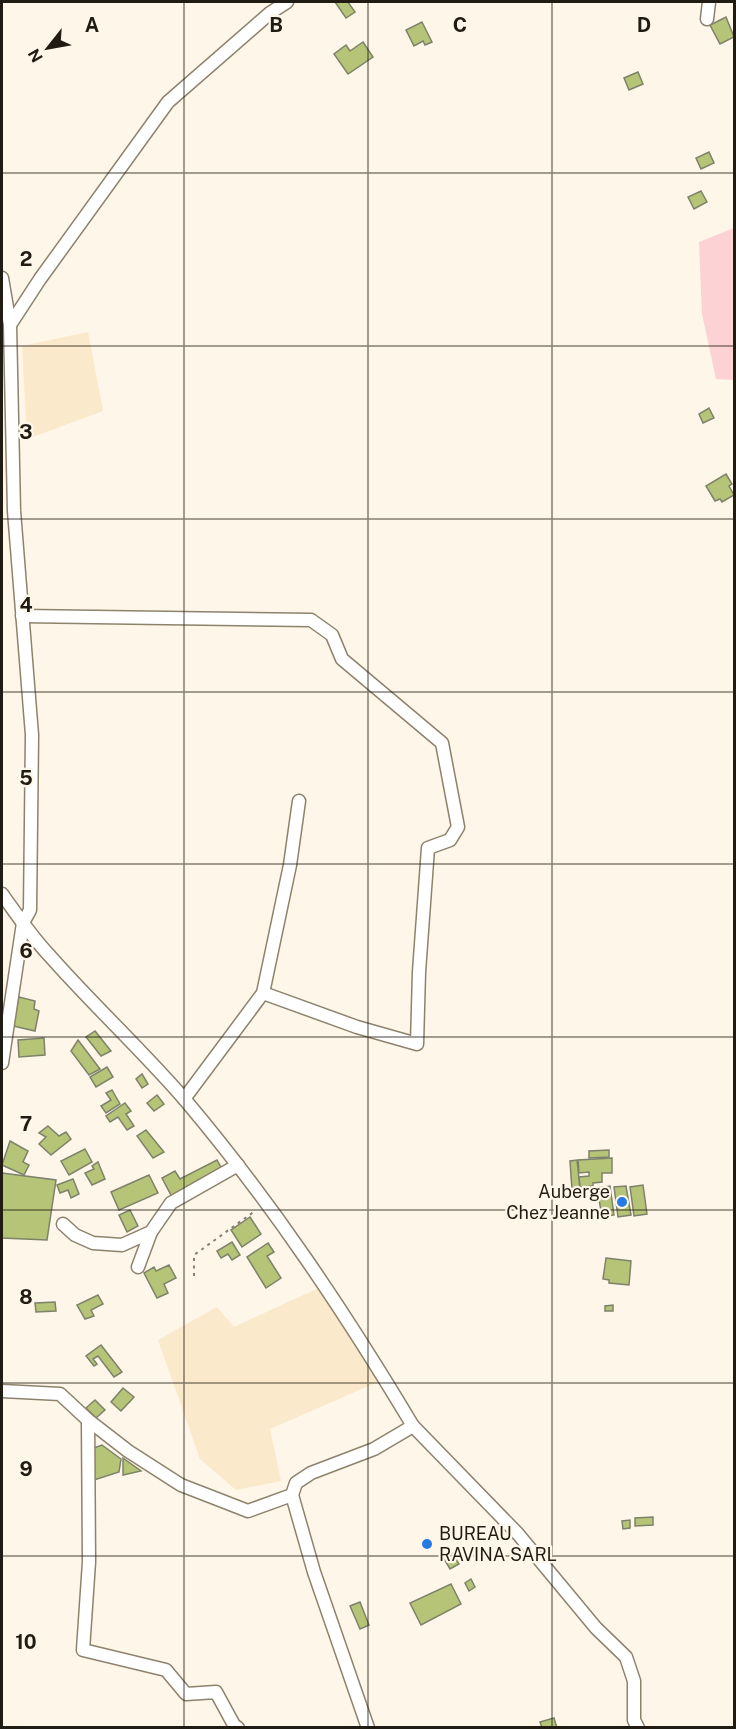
<svg xmlns="http://www.w3.org/2000/svg" width="736" height="1729" viewBox="0 0 736 1729" font-family="'Public Sans',sans-serif">
  <style>
    .built { fill: #fae9ca }
    .green { fill: #fcd2d4 }
    .building { fill: #b5c476; stroke: #7d826b; stroke-width: 1.5 }
    .lines { fill: none; stroke-linecap: round; stroke-linejoin: round }
    .minor-casing { stroke: #8d826c; stroke-width: 15 }
    .path { stroke: #878175; stroke-width: 2; stroke-dasharray: 3 4.5; stroke-linecap: butt }
    .minor { stroke: #fff; stroke-width: 12 }
    .grid { fill: none; stroke: #201c13; stroke-width: 1.5; stroke-opacity: 0.55 }
    .poi-dot { fill: #267ae5; stroke: #fef6e8; stroke-width: 2 }
    .labels { text-anchor: middle; stroke-width: 4.5; stroke-linejoin: round; paint-order: stroke }
    .poi-label { font-size: 18px; fill: #201c13; stroke: #fef6e8; text-anchor: end }
    .grid-label { font-size: 20px; text-anchor: middle; font-weight: bold; fill: #201c13; stroke: #fef6e8; stroke-width: 4.5; stroke-linejoin: round; paint-order: stroke }
  </style>
  <rect width="100%" height="100%" fill="#fef6e8"/>
  <g class="built">
    <polygon points="88,332 103,411 27,439 22,346"/>
    <polygon points="323,1286 380,1381 270,1429 281,1481 236,1490 200,1459 158,1340 217,1307 234,1327"/>
  </g>
  <polygon class="green" points="734,228 734,380 716,379 702,314 699,242"/>
  <g class="building">
    <polygon points="335,2 348,2 355,12 346,18"/>
    <polygon points="726,17 734,37 720,44 710,25"/>
    <polygon points="422,22 432,42 425,45 423,41 414,46 406,30"/>
    <polygon points="363,42 373,57 348,74 334,54 346,45 350,51"/>
    <polygon points="638,72 643,84 629,90 624,78"/>
    <polygon points="709,152 714,163 701,169 696,158"/>
    <polygon points="701,191 707,202 694,209 688,197"/>
    <polygon points="709,408 714,418 703,423 699,414"/>
    <polygon points="726,474 732,484 729,486 734,495 722,502 720,499 715,501 706,486"/>
    <polygon points="19,997 35,1001 34,1009 39,1011 35,1031 13,1026"/>
    <polygon points="95,1031 111,1051 101,1056 86,1037"/>
    <polygon points="44,1038 45,1055 19,1057 18,1040"/>
    <polygon points="78,1040 100,1069 89,1075 71,1051"/>
    <polygon points="107,1067 113,1077 96,1087 90,1077"/>
    <polygon points="142,1074 148,1084 142,1088 136,1079"/>
    <polygon points="112,1090 120,1104 106,1113 101,1106 111,1100 106,1093"/>
    <polygon points="157,1095 164,1104 154,1111 147,1103"/>
    <polygon points="125,1103 131,1111 126,1114 134,1126 127,1130 118,1117 110,1122 106,1116"/>
    <polygon points="48,1126 59,1136 66,1132 71,1139 51,1155 39,1144 46,1137 39,1133"/>
    <polygon points="146,1130 164,1152 153,1158 137,1136"/>
    <polygon points="10,1141 28,1151 23,1162 29,1165 24,1175 2,1165"/>
    <polygon points="85,1149 92,1162 69,1175 61,1161"/>
    <polygon points="609,1150 609,1157 589,1158 589,1151"/>
    <polygon points="612,1158 612,1173 602,1173 602,1182 593,1183 593,1186 580,1187 579,1177 589,1176 589,1172 579,1173 578,1160"/>
    <polygon points="217,1160 223,1171 172,1197 162,1178 175,1171 180,1179"/>
    <polygon points="577,1160 580,1189 572,1190 570,1161"/>
    <polygon points="98,1162 105,1179 92,1185 85,1173 94,1169 92,1166"/>
    <polygon points="2,1173 56,1180 47,1240 2,1238"/>
    <polygon points="149,1175 158,1193 119,1210 111,1192"/>
    <polygon points="73,1179 79,1194 71,1198 68,1190 60,1193 57,1185"/>
    <polygon points="643,1185 647,1214 634,1216 630,1187"/>
    <polygon points="610,1186 614,1215 602,1217 597,1188"/>
    <polygon points="626,1186 631,1215 618,1217 614,1187"/>
    <polygon points="130,1210 138,1226 127,1232 119,1215"/>
    <polygon points="250,1217 261,1234 242,1247 231,1230"/>
    <polygon points="232,1242 240,1255 232,1260 228,1254 221,1258 217,1251"/>
    <polygon points="268,1243 274,1252 267,1256 281,1278 266,1288 247,1257"/>
    <polygon points="606,1258 631,1261 629,1285 609,1283 609,1280 603,1279"/>
    <polygon points="169,1265 176,1278 164,1284 168,1293 157,1298 144,1273 154,1267 156,1271"/>
    <polygon points="98,1295 103,1304 91,1310 94,1316 85,1319 77,1305"/>
    <polygon points="55,1302 56,1311 36,1312 35,1303"/>
    <polygon points="613,1305 613,1311 605,1311 605,1306"/>
    <polygon points="101,1345 122,1372 114,1377 98,1356 93,1359 97,1364 94,1366 86,1356"/>
    <polygon points="123,1388 134,1397 121,1411 111,1402"/>
    <polygon points="95,1400 105,1410 96,1418 86,1408"/>
    <polygon points="102,1445 121,1459 119,1472 94,1480 91,1449"/>
    <polygon points="123,1458 141,1471 123,1475"/>
    <polygon points="653,1517 653,1525 635,1526 635,1518"/>
    <polygon points="630,1520 630,1528 623,1529 622,1521"/>
    <polygon points="452,1553 459,1564 450,1569 444,1559"/>
    <polygon points="471,1579 475,1587 469,1591 465,1583"/>
    <polygon points="451,1584 461,1604 421,1625 410,1603"/>
    <polygon points="360,1602 369,1625 360,1629 350,1606"/>
    <polygon points="554,1718 557,1728 542,1728 540,1722"/>
  </g>
  <g class="lines">
    <defs>
      <g id="minor">
        <polyline points="707,19 709,2"/>
        <polyline points="2,278 10,325"/>
        <polyline points="22,616 311,620 332,635 342,659 442,743 458,827 450,840 428,848 419,972 417,1044 357,1027 263,993"/>
        <path d="M 2,894 C 17,915 31,936 49,955 C 93,1005 142,1050 186,1101 C 272,1203 344,1311 413,1426 L 374,1449 L 311,1473 L 296,1483 L 292,1495 L 314,1572 L 368,1728"/>
        <polyline points="2,1063 23,923 30,910 32,735 14,511 10,325 40,279 168,102 270,13 287,2"/>
        <polyline points="184,1099 263,993 290,865 299,801"/>
        <polyline points="63,1224 75,1235 93,1243 122,1245 151,1232 171,1203 238,1165"/>
        <polyline points="138,1267 151,1232"/>
        <polyline points="2,1391 60,1394 88,1420 128,1451 181,1485 248,1511 292,1495"/>
        <polyline points="88,1420 89,1562 83,1650 166,1670 186,1694 216,1692 234,1725 238,1728"/>
        <polyline points="413,1426 518,1534 596,1628 626,1657 634,1681 634,1720 638,1728"/>
      </g>
    </defs>
    <use href="#minor" class="minor-casing"/>
    <polyline class="path" points="194,1276 194,1255 255,1211"/>
    <use href="#minor" class="minor"/>
  </g>
  <path class="grid" d="M 184,2 L 184,1728M 368,2 L 368,1728M 552,2 L 552,1728M 2,173 L 734,173M 2,346 L 734,346M 2,519 L 734,519M 2,692 L 734,692M 2,864 L 734,864M 2,1037 L 734,1037M 2,1210 L 734,1210M 2,1383 L 734,1383M 2,1556 L 734,1556"/>
  <g class="poi-dot">
    <circle cx="622" cy="1202" r="6"/>
    <circle cx="427" cy="1544" r="6"/>
  </g>
  <g class="labels">
    <g class="poi-label">
      <text x="610" y="1198">Auberge<tspan x="610" dy="21">Chez Jeanne</tspan></text>
      <text x="439" y="1540" text-anchor="start">BUREAU<tspan x="439" dy="21">RAVINA SARL</tspan></text>
    </g>
  </g>
  <g class="grid-label">
    <text x="92" y="32">A</text>
    <text x="276" y="32">B</text>
    <text x="460" y="32">C</text>
    <text x="644" y="32">D</text>
    <text x="26" y="266">2</text>
    <text x="26" y="439">3</text>
    <text x="26" y="612">4</text>
    <text x="26" y="785">5</text>
    <text x="26" y="958">6</text>
    <text x="26" y="1131">7</text>
    <text x="26" y="1304">8</text>
    <text x="26" y="1476">9</text>
    <text x="26" y="1649">10</text>
  </g>
  <rect width="736" height="1729" fill="none" stroke="#201c13" stroke-width="6"/>
  <g transform="translate(48 48) rotate(239)" stroke="#fef6e8" stroke-width="4.5" paint-order="stroke">
  <path d="M0-4.5L10 22L0 15L-10 22Z" fill="#201c13"/>
  <text y="-9" font-size="16" font-weight="bold" text-anchor="middle" fill="#201c13">N</text>
  </g>
</svg>
